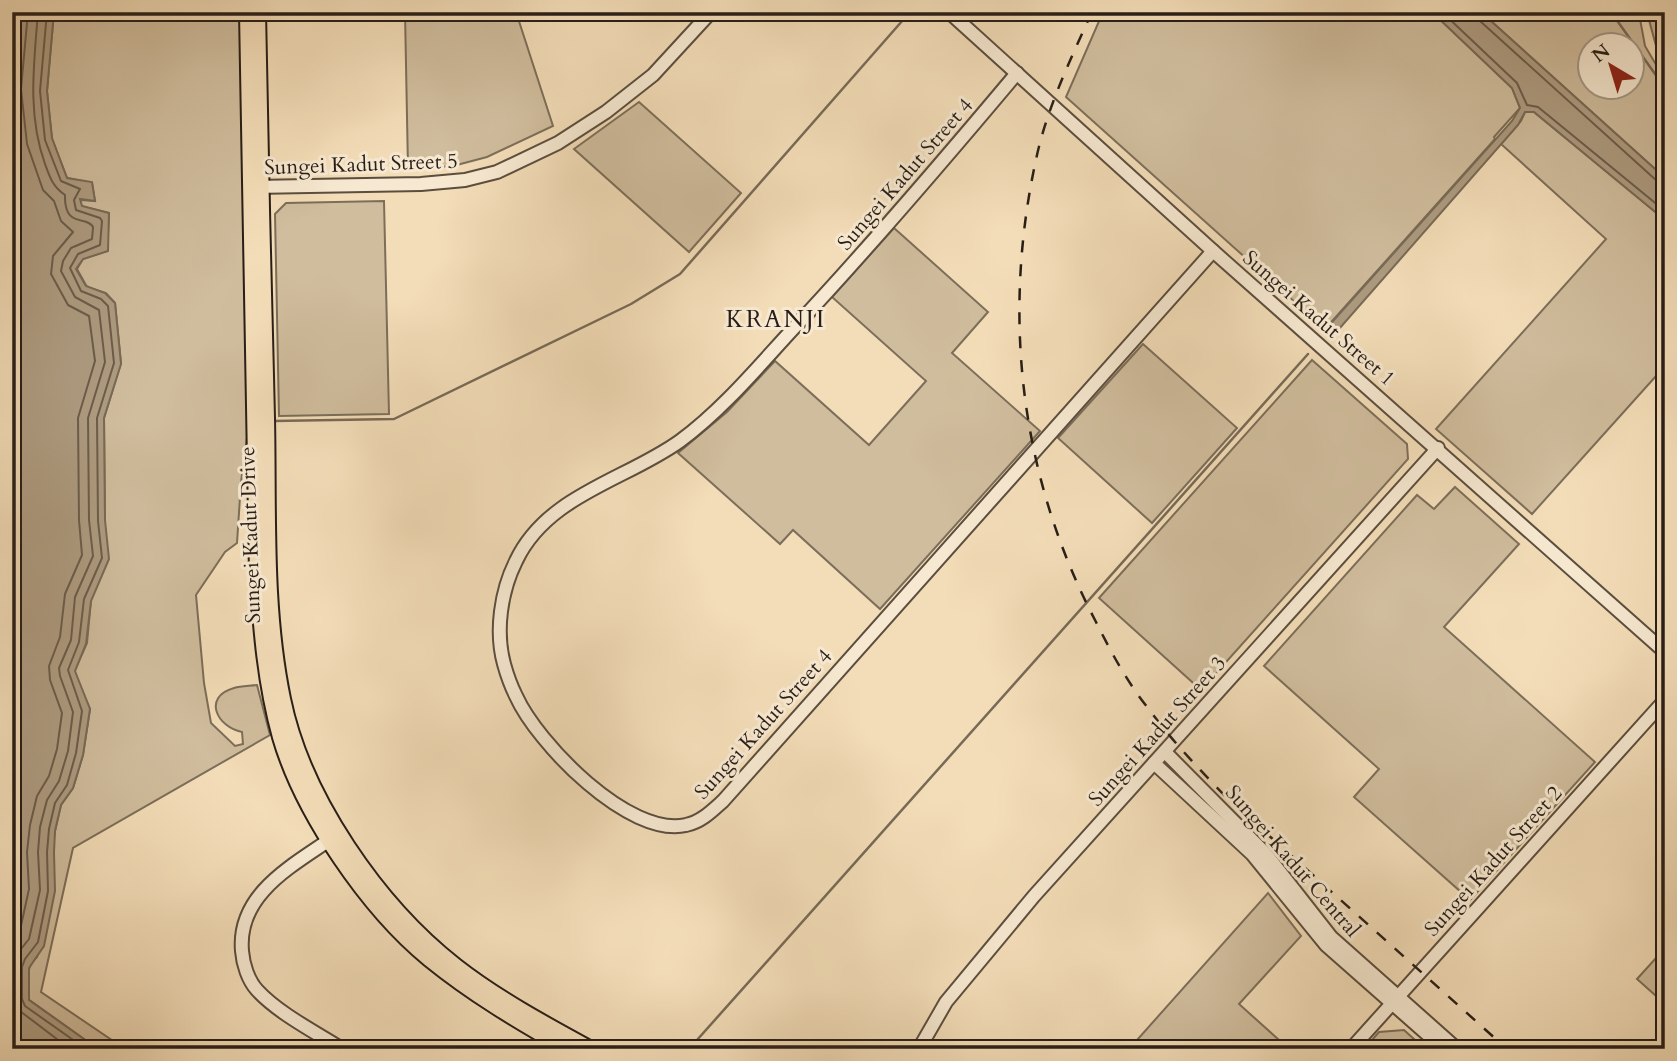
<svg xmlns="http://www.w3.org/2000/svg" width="1677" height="1061" viewBox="0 0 1677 1061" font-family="Cardo,serif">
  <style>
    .green { fill: #d0bd9d; stroke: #7c6e5a; stroke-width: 2; fill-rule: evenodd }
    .water { fill: #ae9c81; stroke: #786a57; stroke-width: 2 }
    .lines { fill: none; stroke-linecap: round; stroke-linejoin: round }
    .shore { stroke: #6b5d4c; stroke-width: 2 }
    .stream { stroke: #786a57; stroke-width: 2.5 }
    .minor-casing { stroke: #5b4e3f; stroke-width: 16 }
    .major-casing { stroke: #281e17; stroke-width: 18 }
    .minor { stroke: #f7e9d1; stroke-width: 12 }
    .major { stroke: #f3ddb8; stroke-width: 14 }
    .rail { stroke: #281e17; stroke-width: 2.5; stroke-dasharray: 12 12; stroke-linecap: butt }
    .labels { text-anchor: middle; stroke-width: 6; stroke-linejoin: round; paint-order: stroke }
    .street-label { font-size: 21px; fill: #281e17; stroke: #f7e9d1 }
    .quarter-label { font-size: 24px; letter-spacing: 2px; fill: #281e17; stroke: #f7e9d1 }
  </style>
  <rect width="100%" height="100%" fill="#f3ddb8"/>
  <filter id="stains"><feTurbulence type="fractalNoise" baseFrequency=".00286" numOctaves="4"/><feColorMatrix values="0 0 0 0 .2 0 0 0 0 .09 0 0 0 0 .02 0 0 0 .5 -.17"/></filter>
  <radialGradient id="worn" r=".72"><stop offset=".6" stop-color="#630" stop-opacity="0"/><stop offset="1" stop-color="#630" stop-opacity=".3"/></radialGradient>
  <g class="green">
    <path d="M 54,12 L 242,12 L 255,378 L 241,482 L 237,543 L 225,552 L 196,595 L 204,683 L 211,723 L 235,746 L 243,744 L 242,732 C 217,727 202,697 234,688 C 241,686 250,686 257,685 L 270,735 L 73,848 L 41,992 L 125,1049 L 98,1049 L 28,999 C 29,984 24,967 37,957 L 55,831 L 61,805 L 73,788 L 83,755 L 90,709 L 74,672 L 87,643 L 91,600 L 105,521 L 104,418 L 121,363 L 115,303 L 106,293 L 87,287 L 77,269 L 83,259 L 107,251 L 109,213 L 81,206 L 80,200 L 95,201 L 92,183 L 67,178 L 52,139 L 47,91 Z"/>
    <polygon points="405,12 516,12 553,126 487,157 453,166 408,169"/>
    <polygon points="1103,12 1432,12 1512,88 1520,108 1494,137 1495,139 1325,329 1066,97"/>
    <path d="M 1481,12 L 1665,12 L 1665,63 L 1658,53 L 1649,20 L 1640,19 L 1645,46 L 1665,80 L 1665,178 ZM 1590,46 L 1632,46 L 1632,88 L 1590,88 Z"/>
    <polygon points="639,102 741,193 689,252 574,149"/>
    <polygon points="1525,112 1534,112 1665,220 1665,366 1532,514 1436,429 1606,239 1501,144 1521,121"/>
    <polygon points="384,201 389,414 279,416 275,214 286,203"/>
    <polygon points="894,228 988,312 952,353 1040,431 880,609 793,530 780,544 678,453 727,412 775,361 869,445 926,381 832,297"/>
    <polygon points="1143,344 1237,428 1152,523 1058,438"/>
    <polygon points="1312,360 1407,444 1408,459 1201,690 1099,598"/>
    <polygon points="1455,487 1519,544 1444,627 1595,762 1470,900 1354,797 1379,769 1264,666 1417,495 1434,509"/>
    <polygon points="1268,893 1301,936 1239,1004 1289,1049 1129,1049"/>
    <polygon points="1665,948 1665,1004 1637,979"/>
    <polygon points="1404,1030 1425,1049 1364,1049 1379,1032"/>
  </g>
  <g class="water">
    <polygon points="12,12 54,12 47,91 52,138 67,178 92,182 95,201 80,199 82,206 109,213 108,251 83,259 76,269 86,286 105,293 115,303 121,364 104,418 105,520 109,559 91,601 86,644 75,671 90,709 83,755 73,788 61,805 55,831 54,852 55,891 44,946 29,968 29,1000 98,1049 12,1049"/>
    <polygon points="1432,12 1481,12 1665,178 1665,220 1534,112 1525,112 1518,125 1332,337 1325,330 1512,121 1520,108 1512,88"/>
  </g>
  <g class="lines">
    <g class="shore">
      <path d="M 38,12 C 34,64 27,114 45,164 C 50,178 53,187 65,195 C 64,229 87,215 93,227 C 93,229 92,238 92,239 L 71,248 L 63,261 L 61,271 L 75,297 L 99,310 L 105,362 L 88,418 L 89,520 L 93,556 L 75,597 L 71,640 L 59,668 L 60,676 L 73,712 L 68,751 L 59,781 L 47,800 L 40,827 L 38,852 L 40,890 L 29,939 L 17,954 L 13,965 L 13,1000 L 16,1008 L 70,1049"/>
      <polyline points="47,12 40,91 45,140 61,181 80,189 74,200 76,210 100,218 102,221 100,245 78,254 70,268 81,291 101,299 108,306 114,363 97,418 98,521 102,558 84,599 79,642 68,670 82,711 76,753 67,785 55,803 49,829 47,852 48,891 38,942 25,959 22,967 22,999 25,1006 86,1049"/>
      <polyline points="1442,12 1517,83 1527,105 1538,107 1665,211"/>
      <polyline points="1477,12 1480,21 1657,181 1665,183"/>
      <polyline points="12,943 19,935 29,889 27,852 30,825 37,796 49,776 57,749 62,713 50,680 49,666 60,637 65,594 82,555 79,520 78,418 95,361 89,316 68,305 51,274 53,256 73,232 61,221 54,201 43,190 27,144 21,89 28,12"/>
    </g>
    <g class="stream">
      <polyline points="1611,12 1665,88"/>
      <polyline points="274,421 394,419 631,304 680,274 910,12"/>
      <polyline points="689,1049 1308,354"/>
    </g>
    <defs>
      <g id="minor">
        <polyline points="949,12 1213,251 1665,652"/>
        <path d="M 1017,73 C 944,160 870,247 792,330 C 757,368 722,410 680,441 C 626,480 547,495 516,561 C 501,591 495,631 504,664 C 507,675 511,686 516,696 C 537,743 629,838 686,825 C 701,822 712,811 723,801 L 1213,251"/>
        <polyline points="254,187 421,184 465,180 497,172 558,143 606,112 653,75 711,12"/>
        <polyline points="1165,752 1266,854 1331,937 1457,1049"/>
        <polyline points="1154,763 1252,854 1326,945 1444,1049"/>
        <path d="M 335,836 C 294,865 237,893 242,951 C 243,964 248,980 257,990 C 278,1013 315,1032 342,1049"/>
        <polyline points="919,1049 946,1002 1034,896 1438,448"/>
        <polyline points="1351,1049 1665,700"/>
      </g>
      <g id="major">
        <path d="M 247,12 L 257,574 C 261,629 265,684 280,737 C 302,813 368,909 429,959 C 472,994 519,1022 567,1049"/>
        <path d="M 258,12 C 260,147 264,283 267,418 C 269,512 264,607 283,699 C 303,797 378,905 456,966 C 497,998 545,1024 591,1049"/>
      </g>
    </defs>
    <use href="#minor" class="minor-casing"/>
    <use href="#major" class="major-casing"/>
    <use href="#minor" class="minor"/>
    <use href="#major" class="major"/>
    <path class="rail" d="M 1092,12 C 1071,58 1048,106 1037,155 C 1001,315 1020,477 1096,622 C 1111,652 1127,682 1148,708 C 1172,741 1200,770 1228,799 L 1507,1049"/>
  </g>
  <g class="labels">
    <g class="street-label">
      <text transform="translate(361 164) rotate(-2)" y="7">Sungei Kadut Street 5</text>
      <text transform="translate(905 174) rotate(-49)" y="7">Sungei Kadut Street 4</text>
      <text transform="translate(1319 318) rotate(41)" y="7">Sungei Kadut Street 1</text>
      <text transform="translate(250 535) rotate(-92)" y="7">Sungei Kadut Drive</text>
      <text transform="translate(763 724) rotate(-48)" y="7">Sungei Kadut Street 4</text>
      <text transform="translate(1157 731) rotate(-48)" y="7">Sungei Kadut Street 3</text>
      <text transform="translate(1293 861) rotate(49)" y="7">Sungei Kadut Central</text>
      <text transform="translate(1493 861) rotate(-48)" y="7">Sungei Kadut Street 2</text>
    </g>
    <g class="quarter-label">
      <text x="776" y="327">KRANJI</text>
    </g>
  </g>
  <rect width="1677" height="1061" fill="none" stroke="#f3ddb8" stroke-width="42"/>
  <rect x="14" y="14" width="1649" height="1033" fill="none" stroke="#281e17" stroke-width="3.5"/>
  <rect x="21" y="21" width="1635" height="1019" fill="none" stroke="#281e17" stroke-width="2"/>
  <g transform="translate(1611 66) rotate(322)"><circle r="33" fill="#f7e9d1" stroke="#a49887" stroke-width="2"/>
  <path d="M0-5L12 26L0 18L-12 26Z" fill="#8f2418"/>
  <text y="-10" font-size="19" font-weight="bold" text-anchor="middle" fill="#281e17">N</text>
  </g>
  <rect width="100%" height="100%" filter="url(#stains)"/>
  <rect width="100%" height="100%" fill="url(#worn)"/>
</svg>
